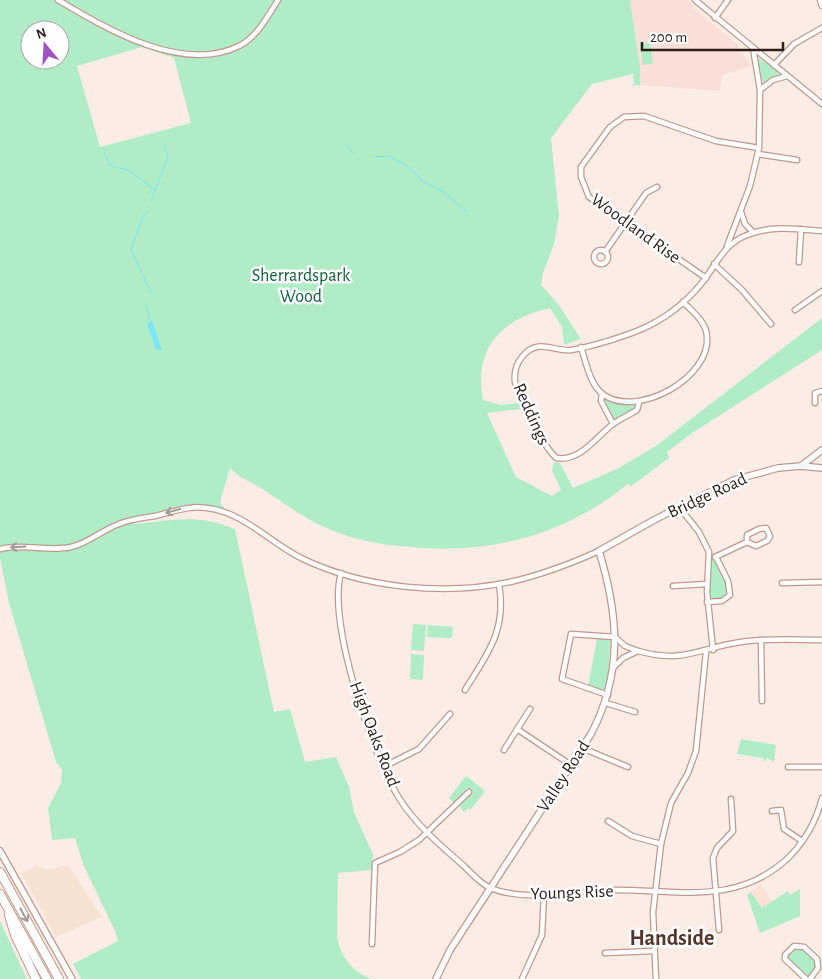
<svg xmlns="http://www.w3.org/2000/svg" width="822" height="979" viewBox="0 0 822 979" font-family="'Alegreya Sans',sans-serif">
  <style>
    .commercial { fill: #f5e2d2 }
    .built { fill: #fee1d7 }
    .education { fill: #f9dfd8 }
    .green { fill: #b0ecc6; fill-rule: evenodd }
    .water { fill: #7ce4fb }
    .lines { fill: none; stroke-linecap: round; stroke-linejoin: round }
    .stream { stroke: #7ce4fb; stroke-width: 1 }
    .street-casing { stroke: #bf9a8c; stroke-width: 7 }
    .secondary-casing { stroke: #bf9a8c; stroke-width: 8 }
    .highway-casing { stroke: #bf9a8c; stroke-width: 10 }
    .street { stroke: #fff; stroke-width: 4.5 }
    .secondary { stroke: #fff; stroke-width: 5.5 }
    .highway { stroke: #fff; stroke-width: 8 }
    .oneway { stroke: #a09a98 }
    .labels { text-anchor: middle; stroke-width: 5; stroke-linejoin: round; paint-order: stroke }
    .street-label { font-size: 18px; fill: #2c1e19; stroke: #fff }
    .park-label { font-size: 18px; fill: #115e39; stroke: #fff }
    .district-label { font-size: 22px; font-weight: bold; fill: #54352a; stroke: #fff }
  </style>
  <rect width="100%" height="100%" fill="#fcece6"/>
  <polygon class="commercial" points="37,865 46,870 68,865 102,917 56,937 22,874"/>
  <polygon class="built" points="761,884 772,902 762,908 751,892"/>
  <polygon class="education" points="630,0 688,0 693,5 692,7 737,44 751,66 722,75 720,91 640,85 640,68"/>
  <g class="green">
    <path d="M 0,0 L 630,0 L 640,68 L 640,85 L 634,85 L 633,74 L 592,84 L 551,138 L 559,216 L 554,244 L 543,273 L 541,285 L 558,304 L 581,339 L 564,345 L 562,327 L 550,308 C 501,319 473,349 483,400 L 501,405 L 519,403 L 522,409 L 487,413 L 516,477 L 552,496 L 561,490 L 552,471 L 554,462 L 560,463 L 573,488 L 617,469 L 656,446 L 822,318 L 822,350 L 689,435 L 667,452 L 669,458 L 630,487 L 629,483 C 566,535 490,555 410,547 C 382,545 354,540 329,529 C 304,519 286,504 264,490 C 250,480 244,482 230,468 L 220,502 L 225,509 L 194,505 L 130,518 L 134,524 C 174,521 195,513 235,529 L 274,712 L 290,709 L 305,762 L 336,757 L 349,787 L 354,812 L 374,857 L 372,858 L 373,870 L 338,873 L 337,937 C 341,957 352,972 372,979 L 81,979 L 73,964 L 118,941 L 115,931 L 83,864 L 75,838 L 52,840 L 48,808 L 61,783 L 62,770 L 56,762 L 9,603 L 0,558 ZM 30,30 L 60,30 L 60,60 L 30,60 ZM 142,47 L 174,58 L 191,123 L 100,147 L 77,66 Z"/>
    <polygon points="650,42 653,63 643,65 640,44"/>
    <polygon points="757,57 778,71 779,75 763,83"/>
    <polygon points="605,398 636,405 636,409 614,420 604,400"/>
    <polygon points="715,559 724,574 730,592 724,599 711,600 709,598 711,560"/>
    <polygon points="413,624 426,625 424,651 411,650"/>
    <polygon points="428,625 453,627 452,638 427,637"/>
    <polygon points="597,638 610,638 609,671 604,692 588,686"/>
    <polygon points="411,654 424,655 423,680 410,679"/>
    <polygon points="741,739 776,745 774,762 767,758 765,762 763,758 737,754"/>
    <polygon points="466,776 484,790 484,793 470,810 468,808 464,812 458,805 467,796 473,794 472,789 466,788 465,793 454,803 449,798"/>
    <polygon points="800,889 800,916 760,933 747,895 751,892 762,908 788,891 790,895"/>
    <polygon points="0,921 27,979 0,979"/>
    <path d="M 795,948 C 806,948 813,954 817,965 L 811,975 L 805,976 L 787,959 L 787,956 Z"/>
  </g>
  <polygon class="water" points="152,321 162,350 156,349 147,324"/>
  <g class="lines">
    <g class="stream">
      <polyline points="345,144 354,154"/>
      <polyline points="104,153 111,166 128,170 155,190"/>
      <polyline points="375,157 388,156 406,165 424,182 444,192 467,212"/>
      <polyline points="151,201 168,157 164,145"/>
      <polyline points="149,211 143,216 131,249 151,293"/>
      <polyline points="146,304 150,321"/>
    </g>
    <defs>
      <g id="street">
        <path d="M 58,0 C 107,29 182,74 239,46 C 257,37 268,16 278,0"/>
        <polyline points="695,0 822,104"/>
        <polyline points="820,0 822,6"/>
        <polyline points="715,18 728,0"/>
        <polyline points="774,65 794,44 822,28"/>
        <polyline points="760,90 773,80 787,76"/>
        <polyline points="758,154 797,160"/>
        <polyline points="741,212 745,224 753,232"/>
        <polyline points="727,246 750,186 759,148 760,90 753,48"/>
        <circle cx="601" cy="257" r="7"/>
        <polyline points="605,252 646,193 657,187"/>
        <polyline points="799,262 801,229"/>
        <polyline points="714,264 742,290 771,324"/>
        <polyline points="706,278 589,197 581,177 581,167 610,127 624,117 644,116 716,141 759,148"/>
        <polyline points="795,310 822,291"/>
        <path d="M 581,347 C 586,362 590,386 604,395 C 638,418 711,378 707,336 C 706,322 693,312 683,302"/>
        <polyline points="602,394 601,401 613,424"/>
        <path d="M 639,403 L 637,410 C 629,415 620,419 613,424 C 597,436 580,462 557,458 C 546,452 518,396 515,382 C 514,373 516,364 522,357 C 537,337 554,352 571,350 C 591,347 626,336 644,328 C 666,318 686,302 701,284 C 716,266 723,244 747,235 C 771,225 797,229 822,231"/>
        <polyline points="815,403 815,393 822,391"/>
        <polyline points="680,508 699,532 709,552 707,592 713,650"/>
        <polygon points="766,528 770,536 767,541 756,546 747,542 747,535 759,529"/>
        <path d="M 0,549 C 23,543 48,552 71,547 C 89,543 102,530 119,524 C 131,519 143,518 155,516 C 173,512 189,505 207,508 C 244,512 271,544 303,559 C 364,588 444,596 510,582 C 541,575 570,564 599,551"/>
        <polyline points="715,557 747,542"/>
        <path d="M 341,573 C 327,622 372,754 399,798 C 416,825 440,845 464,866 C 472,874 480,883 490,888 C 526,902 570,892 607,890 C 672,888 732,908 786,860 C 804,843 816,822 822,798"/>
        <polyline points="782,583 822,582"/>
        <polyline points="673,586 707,584"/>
        <polyline points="707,602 722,601 730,595 728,581 716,557"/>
        <polyline points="761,640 762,701"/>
        <path d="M 638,651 C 684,664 699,648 741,642 C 767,638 795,640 822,640"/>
        <path d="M 465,690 C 488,653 507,630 499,584"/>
        <polyline points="608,695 562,679 571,634 615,637 625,646 638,651 623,658 614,667"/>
        <polyline points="606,703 635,712"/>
        <polyline points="517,729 571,765"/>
        <polyline points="582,748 628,767"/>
        <polyline points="504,750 530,709"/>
        <polyline points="383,767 419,749 450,714"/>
        <polyline points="788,767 822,767"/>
        <polyline points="772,811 781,810 784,829 802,841"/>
        <polyline points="608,821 632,836 661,844"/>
        <polyline points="719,930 713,858 717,848 733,831 731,799"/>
        <polyline points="372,944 375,863 400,852 419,840 469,792"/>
        <polyline points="605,953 654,951"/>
        <polyline points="522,979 542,935 544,894"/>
        <polyline points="656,979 653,912 661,844 671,803 688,773 696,751 706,652"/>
        <polyline points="806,979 785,959 785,955 794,946 804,947 817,959 818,968 810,979"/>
      </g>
      <g id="secondary">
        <polyline points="801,466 822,450"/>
        <polyline points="0,851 72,979"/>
        <path d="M 436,979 L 450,950 L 591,734 C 623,673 619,616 599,551 L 654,520 L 734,480 L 778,468 L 801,466 L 822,468"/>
      </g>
      <g id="highway">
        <polyline points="0,872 59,979"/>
        <polyline points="0,894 47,979"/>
        <polyline points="9,915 15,935 36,979"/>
      </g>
    </defs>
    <use href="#street" class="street-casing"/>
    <use href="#secondary" class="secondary-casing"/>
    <use href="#highway" class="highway-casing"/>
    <use href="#street" class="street"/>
    <use href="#secondary" class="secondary"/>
    <use href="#highway" class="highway"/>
  </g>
  <defs><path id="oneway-shaft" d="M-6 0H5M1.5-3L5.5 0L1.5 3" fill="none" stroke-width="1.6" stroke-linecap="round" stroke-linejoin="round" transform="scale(1.25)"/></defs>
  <g class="oneway">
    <use href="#oneway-shaft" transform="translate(173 511) rotate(165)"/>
    <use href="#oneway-shaft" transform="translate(18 547) rotate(177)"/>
    <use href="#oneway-shaft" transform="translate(24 915) rotate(61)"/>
  </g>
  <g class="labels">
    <g class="street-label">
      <text transform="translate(636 228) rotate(36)" y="6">Woodland Rise</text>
      <text transform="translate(532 414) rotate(66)" y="6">Reddings</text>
      <text transform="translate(707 495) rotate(-25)" y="6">Bridge Road</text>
      <text transform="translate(375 734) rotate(69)" y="6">High Oaks Road</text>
      <text transform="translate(563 776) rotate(-57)" y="6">Valley Road</text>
      <text transform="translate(572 892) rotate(-2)" y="6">Youngs Rise</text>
    </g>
    <g class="park-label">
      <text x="301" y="281">Sherrardspark<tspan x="301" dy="21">Wood</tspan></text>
    </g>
    <g class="district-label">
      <text x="672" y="945">Handside</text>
    </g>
  </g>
  <g transform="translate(45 45) rotate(342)"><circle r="24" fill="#ffffff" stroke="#aba5a3"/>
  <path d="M0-4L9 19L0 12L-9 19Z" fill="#a150bf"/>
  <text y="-8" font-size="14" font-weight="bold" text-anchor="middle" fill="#2c1e19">N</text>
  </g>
  <path d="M642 42v8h141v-8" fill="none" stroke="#2c1e19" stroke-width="2.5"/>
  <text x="650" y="42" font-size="15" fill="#2c1e19" stroke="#ffffff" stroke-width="4" paint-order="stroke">200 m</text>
</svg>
